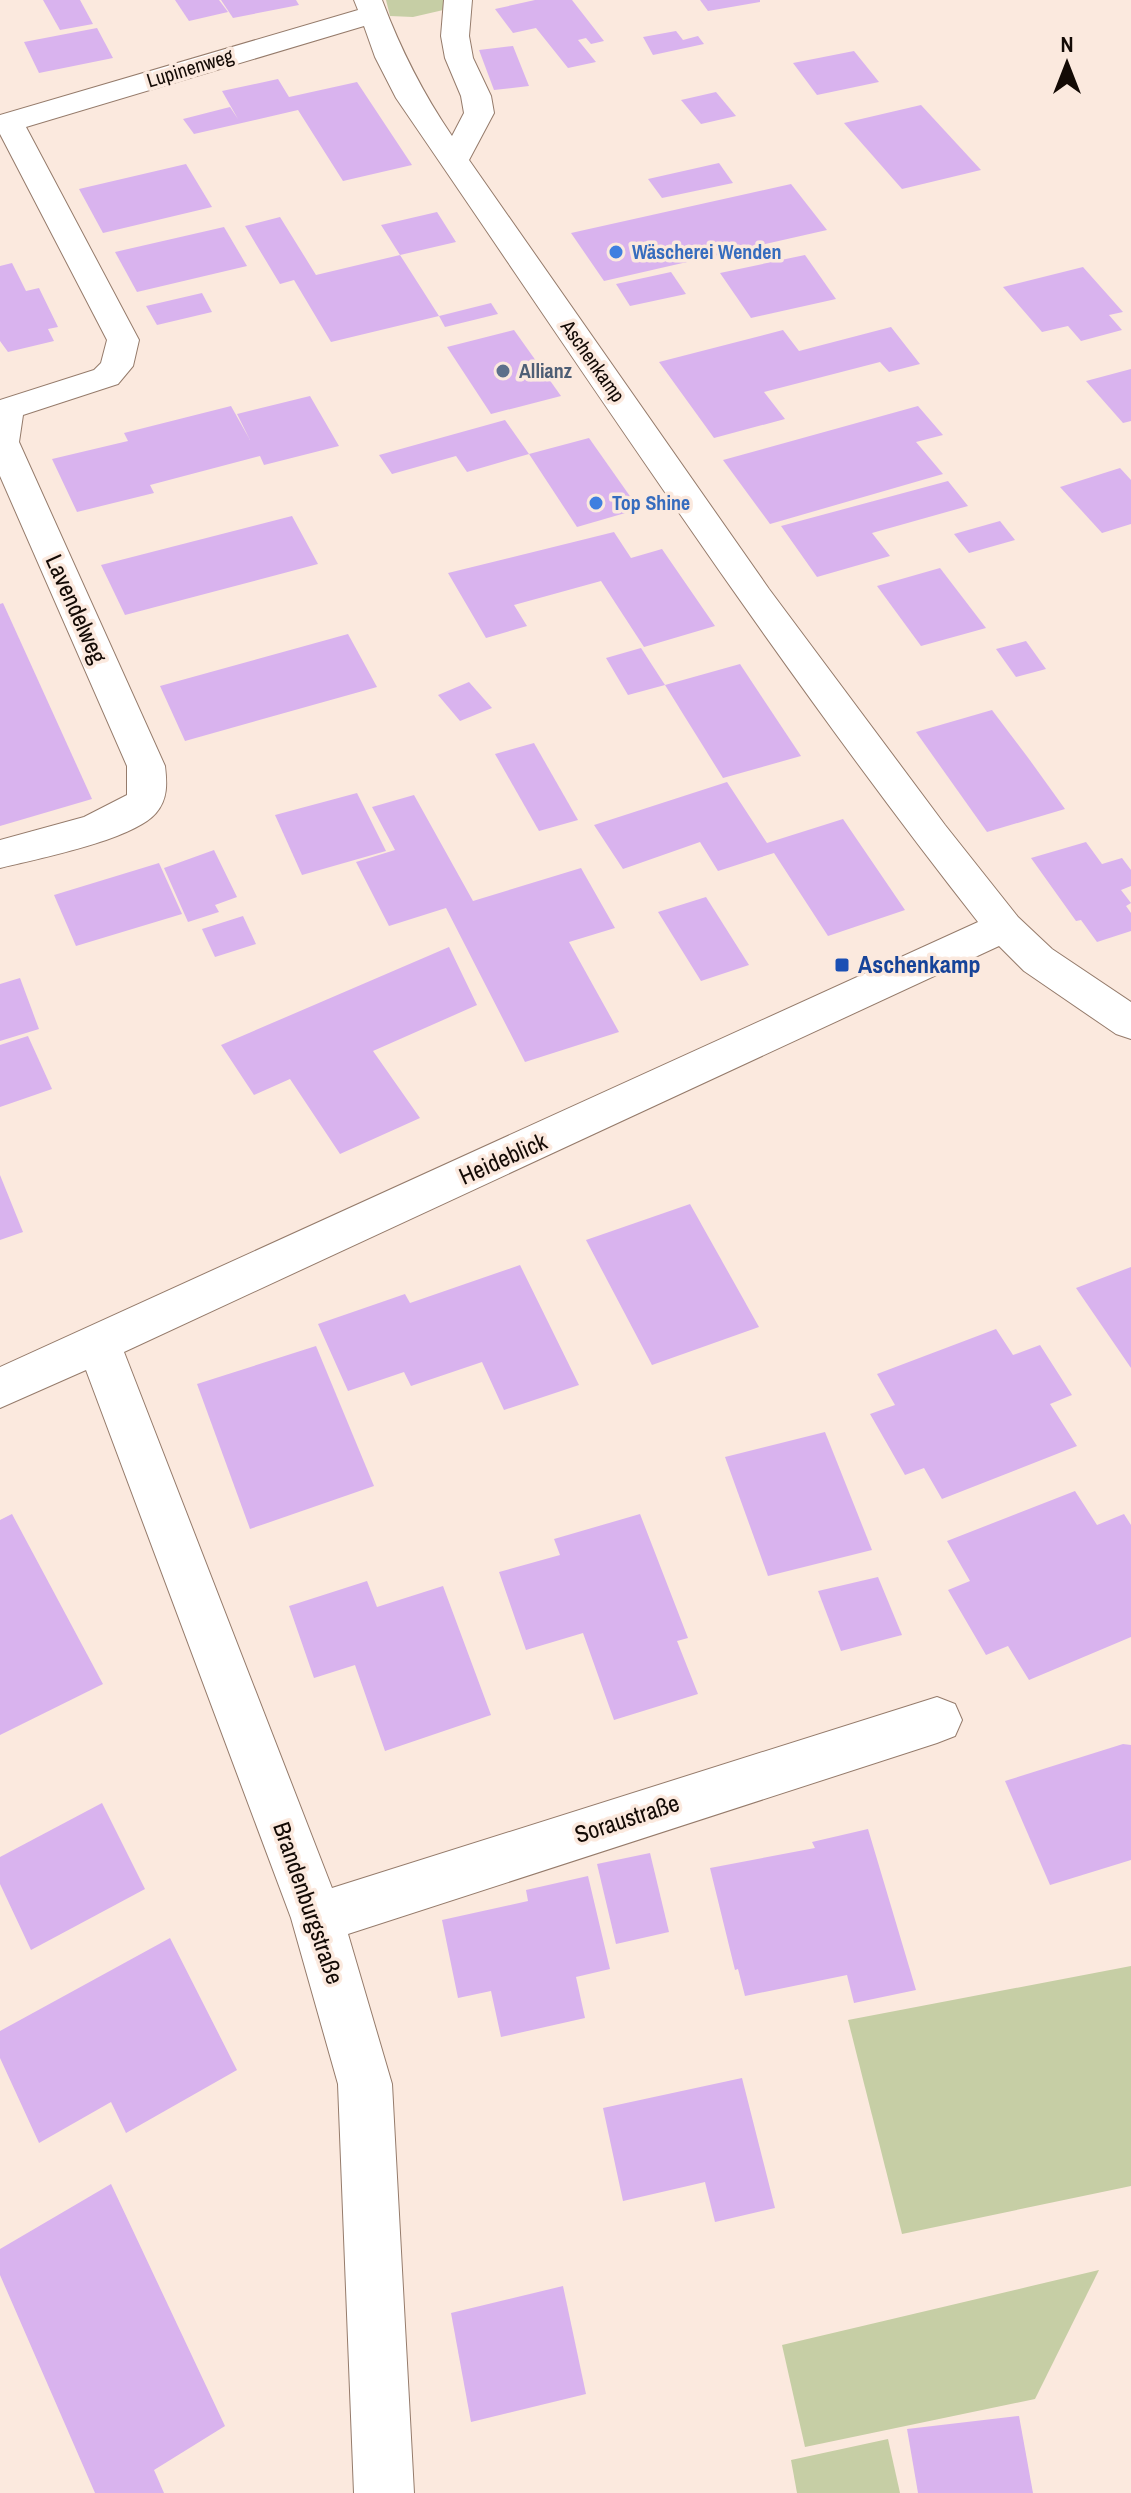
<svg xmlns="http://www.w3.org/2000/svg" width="1131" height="2493" viewBox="0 0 1131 2493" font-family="'Archivo Narrow',sans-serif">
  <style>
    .green { fill: #c6cea5 }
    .building { fill: #d9b3ee }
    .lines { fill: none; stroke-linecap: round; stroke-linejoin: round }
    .minor-casing { stroke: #957b6b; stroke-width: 2 }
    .minor { fill: #fff; fill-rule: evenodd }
    .shop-dot { fill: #3f7fe0; stroke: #fbe9de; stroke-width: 3 }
    .service-dot { fill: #5c6f8a; stroke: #fbe9de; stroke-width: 3 }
    .transit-dot { fill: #1a4fb4; stroke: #fbe9de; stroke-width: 3 }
    .labels { text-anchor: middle; stroke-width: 7; stroke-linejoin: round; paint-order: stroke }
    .far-street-label { font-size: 20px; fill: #130a05; stroke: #fbe9de }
    .far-shop-label { font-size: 20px; font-weight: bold; fill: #366cbe; stroke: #fbe9de; text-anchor: start }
    .far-service-label { font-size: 20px; font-weight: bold; fill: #4e5e75; stroke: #fbe9de; text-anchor: start }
    .street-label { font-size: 24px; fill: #130a05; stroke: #fbe9de }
    .transit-label { font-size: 24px; font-weight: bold; fill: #164399; stroke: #fbe9de; text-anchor: start }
  </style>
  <rect width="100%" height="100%" fill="#fbe9de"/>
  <g class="green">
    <polygon points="386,0 467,0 465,5 413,17 390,16"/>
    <polygon points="1131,1966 1131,2186 902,2234 848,2020"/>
    <polygon points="1099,2270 1035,2399 805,2447 782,2345"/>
    <polygon points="888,2439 900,2493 797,2493 791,2460"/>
  </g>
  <g class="building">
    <polygon points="43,0 80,0 93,24 60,30"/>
    <polygon points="175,0 219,0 228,12 189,21"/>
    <polygon points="221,0 296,0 299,5 233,18"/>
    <polygon points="535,0 572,0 604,41 591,44 586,38 578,40 596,62 568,68 536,28 513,33 495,9"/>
    <polygon points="700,0 760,0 760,2 708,11"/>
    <polygon points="97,28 113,58 39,73 24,42"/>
    <polygon points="676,31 683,40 698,36 704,44 653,55 643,37"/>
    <polygon points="513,46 529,86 494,90 479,50"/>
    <polygon points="854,51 879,82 817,95 793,63"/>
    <polygon points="278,79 289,97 357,82 412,165 343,181 298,110 194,134 183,119 230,107 238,119 222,91"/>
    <polygon points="716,92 736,116 701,124 681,100"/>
    <polygon points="921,105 981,170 902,189 844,123"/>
    <polygon points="719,163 733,183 662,198 648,179"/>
    <polygon points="186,164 212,207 103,233 79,189"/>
    <polygon points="791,184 827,230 604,281 571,233"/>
    <polygon points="437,212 456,242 400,255 439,316 331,342 294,280 280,284 245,226 280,217 316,275 400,255 381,225"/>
    <polygon points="224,227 247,266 137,292 115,252"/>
    <polygon points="805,255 836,299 751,318 720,273"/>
    <polygon points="12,263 26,291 39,288 58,327 48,329 54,341 8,352 0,341 0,266"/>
    <polygon points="1083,267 1123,312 1109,315 1122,330 1081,341 1068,326 1042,332 1003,287"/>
    <polygon points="671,272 686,294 630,306 616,284"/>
    <polygon points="202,293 212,312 157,325 146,306"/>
    <polygon points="491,303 498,314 445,327 439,316"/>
    <polygon points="891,327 920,364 889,372 880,362 764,392 785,419 714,438 659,362 783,330 799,351"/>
    <polygon points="514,330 561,396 491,414 447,347"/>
    <polygon points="1131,369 1131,421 1123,423 1086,381"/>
    <polygon points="310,396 339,446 264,465 260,456 150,485 154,493 77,512 52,459 128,441 124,433 231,406 250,440 237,414"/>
    <polygon points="918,406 943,435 916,442 943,474 770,524 723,460"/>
    <polygon points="505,420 529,454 467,472 456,456 392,474 379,455"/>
    <polygon points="589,438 639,509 577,527 529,454"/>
    <polygon points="1120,468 1131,480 1131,524 1102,533 1060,487"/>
    <polygon points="948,481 968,506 872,533 890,556 817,577 781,526"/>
    <polygon points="292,516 318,564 125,615 101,565"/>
    <polygon points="1000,521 1015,540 969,553 954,534"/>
    <polygon points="614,532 631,558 662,549 715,626 644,647 601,581 514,605 527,626 486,638 448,573"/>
    <polygon points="940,568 986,628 921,646 877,586"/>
    <polygon points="3,603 92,799 0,826 0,604"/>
    <polygon points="348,634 377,687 185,741 160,686"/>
    <polygon points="1026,641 1046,669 1016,677 996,649"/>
    <polygon points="641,648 665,685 628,695 606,658"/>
    <polygon points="740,664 801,756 723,778 665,685"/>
    <polygon points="469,682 492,708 460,721 438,695"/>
    <polygon points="992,710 1029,759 1065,809 987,832 916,732"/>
    <polygon points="534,743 578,820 539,831 495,754"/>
    <polygon points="727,782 767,843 843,819 905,910 828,936 774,853 718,871 700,842 623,869 594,825"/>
    <polygon points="357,793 386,851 302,875 275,815"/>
    <polygon points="414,795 473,901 581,868 615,928 569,942 619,1032 525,1062 446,908 389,926 356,862 395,850 372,807"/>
    <polygon points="1086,842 1102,864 1122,858 1131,870 1131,886 1121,890 1131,903 1126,906 1131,913 1131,931 1097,942 1081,920 1076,921 1031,858"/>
    <polygon points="214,850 237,897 215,905 219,912 188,922 164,868"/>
    <polygon points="159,863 182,914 76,946 54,895"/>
    <polygon points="706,897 749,965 701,981 658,912"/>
    <polygon points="243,916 256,944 215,957 202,929"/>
    <polygon points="449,947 477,1005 373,1051 420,1118 340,1154 290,1079 254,1095 221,1045"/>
    <polygon points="20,978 39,1029 0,1041 0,984"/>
    <polygon points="28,1036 52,1089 0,1107 0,1045"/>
    <polygon points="0,1175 23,1232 0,1240"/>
    <polygon points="690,1204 759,1327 652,1365 586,1240"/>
    <polygon points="520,1265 579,1385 504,1410 482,1362 411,1386 404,1372 348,1391 318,1324 405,1294 410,1303"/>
    <polygon points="1131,1267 1131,1368 1076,1288"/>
    <polygon points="996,1329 1013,1355 1040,1345 1072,1395 1050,1404 1077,1446 942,1499 924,1468 905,1475 870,1414 895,1405 877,1374"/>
    <polygon points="316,1346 374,1486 250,1529 197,1384"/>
    <polygon points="825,1432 872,1550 768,1576 725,1457"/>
    <polygon points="1075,1491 1097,1525 1124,1514 1131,1525 1131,1637 1029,1680 1008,1646 986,1655 948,1590 970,1581 947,1541"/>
    <polygon points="12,1514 103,1684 0,1735 0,1520"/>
    <polygon points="640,1514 688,1638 677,1641 698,1694 614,1720 583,1633 526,1650 499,1572 560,1555 554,1539"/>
    <polygon points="878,1577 902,1635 841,1651 818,1591"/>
    <polygon points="367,1581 377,1607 443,1586 491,1715 385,1751 355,1665 314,1678 289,1606"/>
    <polygon points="1123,1744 1131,1745 1131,1860 1050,1885 1005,1781"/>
    <polygon points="102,1803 145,1889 31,1950 0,1884 0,1857"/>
    <polygon points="868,1829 916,1990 854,2003 847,1975 745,1996 738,1969 735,1970 710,1868 815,1848 812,1842"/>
    <polygon points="650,1853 669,1932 616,1944 597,1864"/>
    <polygon points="588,1876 610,1969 576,1977 585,2018 501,2037 491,1991 458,1998 442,1920 528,1901 526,1890"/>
    <polygon points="170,1938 237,2070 126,2133 111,2102 39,2143 0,2058 0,2031"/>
    <polygon points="742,2078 775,2208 715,2222 705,2182 623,2201 603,2108"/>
    <polygon points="111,2184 225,2426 154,2470 164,2493 95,2493 0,2275 0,2249"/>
    <polygon points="563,2286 586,2394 471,2422 451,2313"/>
    <polygon points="1019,2416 1033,2493 918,2493 907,2429"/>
  </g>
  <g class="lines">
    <defs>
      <path id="minor" d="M 354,0 L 382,0 C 401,50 422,92 452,136 L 464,113 L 461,96 L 445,58 L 441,36 L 444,0 L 472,0 L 469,36 L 473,58 L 491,96 L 494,113 L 469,160 L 769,589 L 945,825 L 1018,917 L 1052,949 L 1131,1002 L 1131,1039 L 1116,1034 L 1024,971 L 999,946 L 124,1352 L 332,1888 L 937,1697 L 955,1704 L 962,1720 L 955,1736 L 937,1743 L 348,1934 L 392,2084 L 414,2493 L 354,2493 L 338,2084 L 291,1918 L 86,1370 L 0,1408 L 0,1367 L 978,922 C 770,657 586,375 396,98 L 375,57 L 364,26 L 26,127 L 139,340 L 133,366 L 118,384 L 23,415 L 19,442 L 165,766 C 167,783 168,799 156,813 C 133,840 37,859 0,868 L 0,840 L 84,817 L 127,795 L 127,766 L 0,476 L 0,400 L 94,370 L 101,363 L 107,340 L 0,134 L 0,115 L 358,10 Z"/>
    </defs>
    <use href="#minor" class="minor-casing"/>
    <use href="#minor" class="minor"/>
  </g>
  <g class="shop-dot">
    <circle cx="616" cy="252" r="8"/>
    <circle cx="596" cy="503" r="8"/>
  </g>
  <circle class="service-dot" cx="503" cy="371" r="8"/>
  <rect class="transit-dot" x="834" y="957" width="16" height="16" rx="4"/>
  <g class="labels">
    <g class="far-street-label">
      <text transform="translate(190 68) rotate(-17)" y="7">Lupinenweg</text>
      <text transform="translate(593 361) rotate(55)" y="7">Aschenkamp</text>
    </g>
    <g class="far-shop-label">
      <text x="632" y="259">Wäscherei Wenden</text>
      <text x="612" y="510">Top Shine</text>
    </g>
    <g class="far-service-label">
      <text x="519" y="378">Allianz</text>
    </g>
    <g class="street-label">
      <text transform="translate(76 609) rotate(66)" y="8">Lavendelweg</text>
      <text transform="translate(503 1159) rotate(-24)" y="8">Heideblick</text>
      <text transform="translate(627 1819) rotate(-18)" y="8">Soraustraße</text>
      <text transform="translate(308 1903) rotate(71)" y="8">Brandenburgstraße</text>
    </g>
    <g class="transit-label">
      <text x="858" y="973">Aschenkamp</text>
    </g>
  </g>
  <g transform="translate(1067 64)" stroke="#fbe9de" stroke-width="6" paint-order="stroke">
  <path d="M0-6L14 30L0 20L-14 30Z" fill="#130a05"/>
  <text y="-12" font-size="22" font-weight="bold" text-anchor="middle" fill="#130a05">N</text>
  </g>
</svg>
